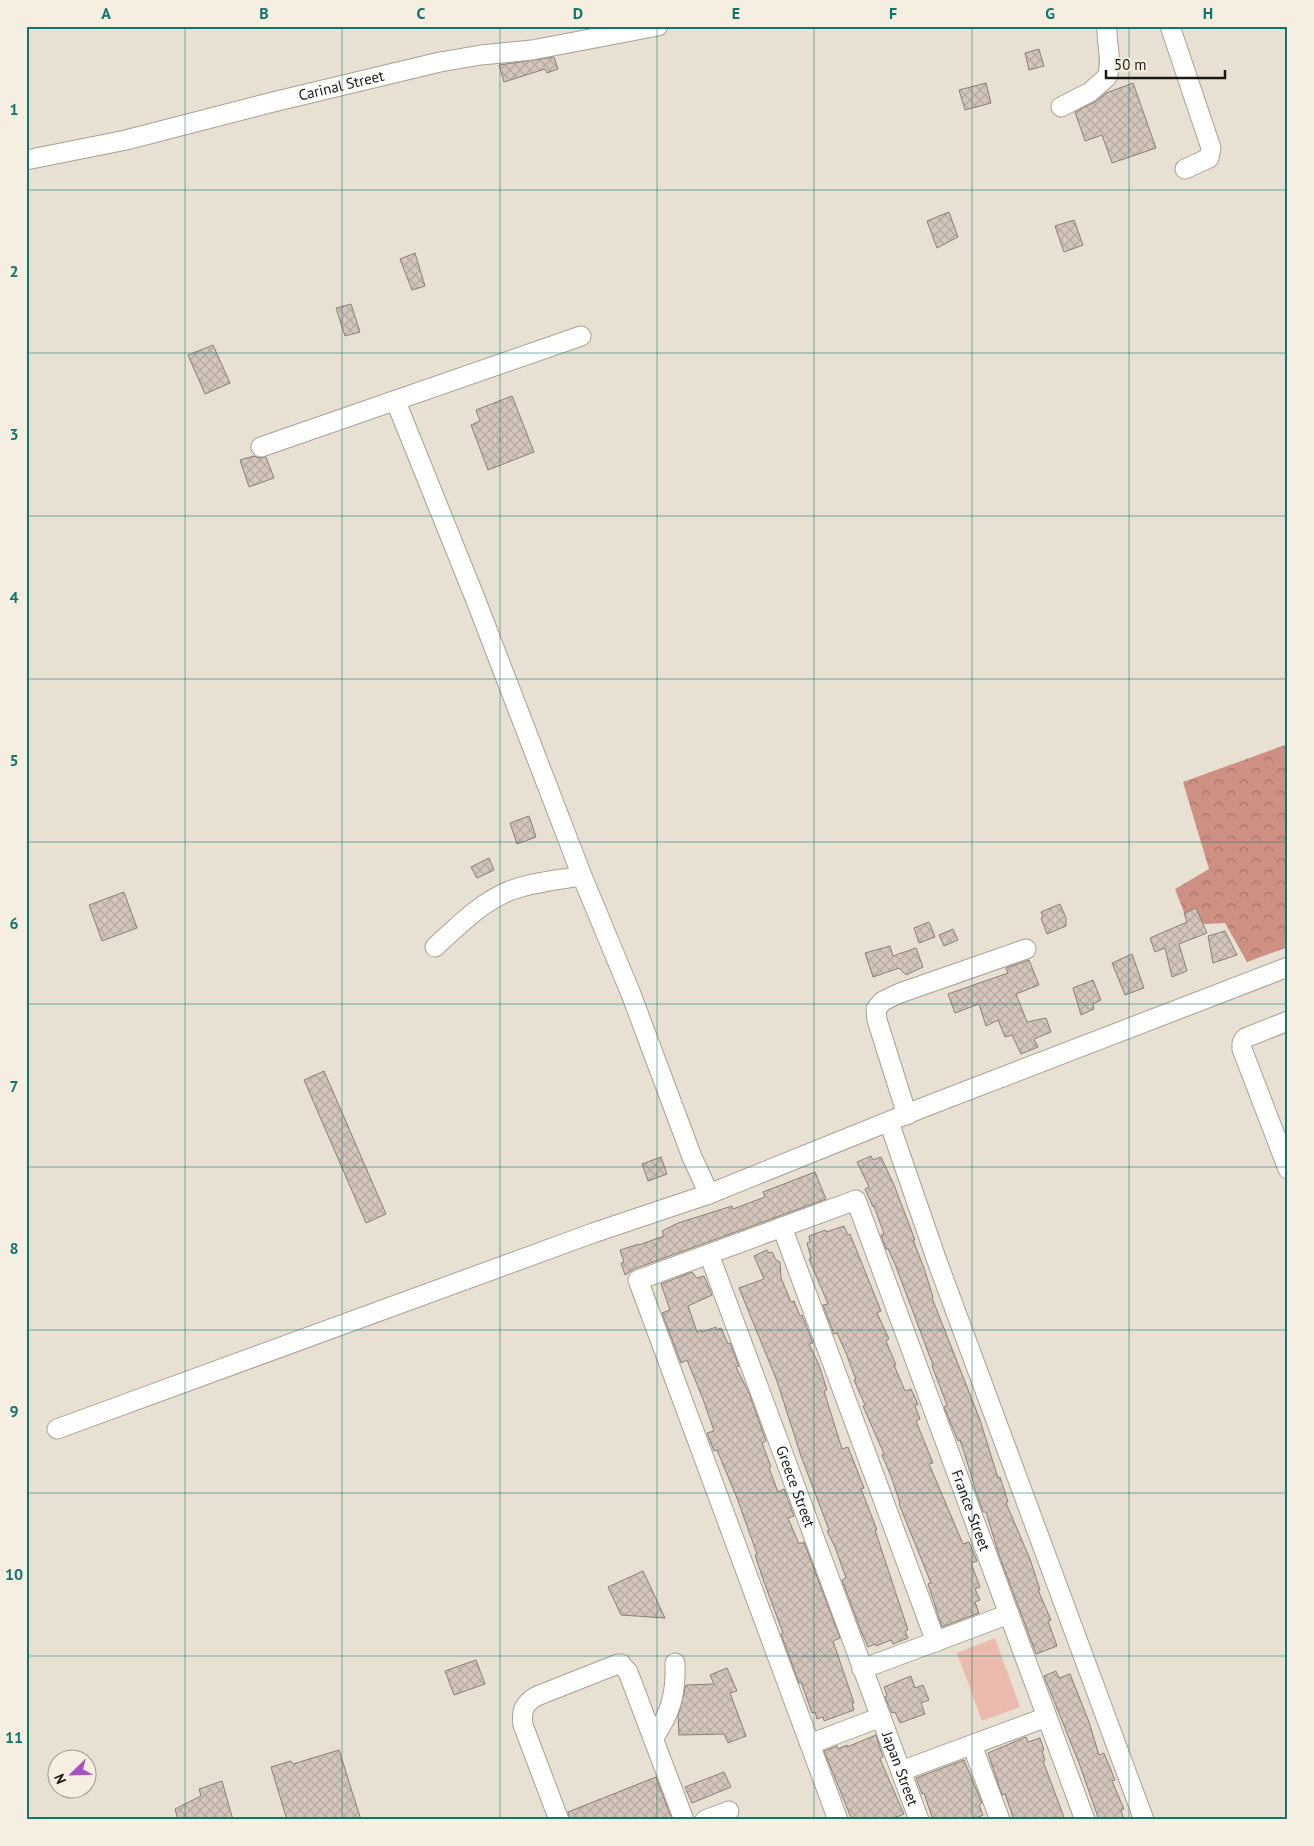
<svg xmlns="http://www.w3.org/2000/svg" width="1314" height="1846" viewBox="0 0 1314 1846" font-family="'PT Sans',sans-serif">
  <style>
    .forest { fill: url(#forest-crowns) }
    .pitch { fill: #ebbbaf }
    .building { fill: url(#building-cross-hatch); stroke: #8c8076 }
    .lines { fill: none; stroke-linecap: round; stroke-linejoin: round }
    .minor-casing { stroke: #a8a193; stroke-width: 21 }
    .minor { stroke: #fff; stroke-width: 19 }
    .grid { fill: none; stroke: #0f766e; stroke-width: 1; stroke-opacity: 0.55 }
    .labels { text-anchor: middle; stroke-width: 4.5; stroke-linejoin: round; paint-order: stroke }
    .street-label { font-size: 15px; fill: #1a1813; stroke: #f6eee0 }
    .neatline { fill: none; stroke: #0f766e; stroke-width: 2 }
    .grid-label { font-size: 16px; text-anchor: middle; font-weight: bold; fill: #0f766e }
  </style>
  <defs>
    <pattern id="forest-crowns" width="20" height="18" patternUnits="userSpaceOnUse" patternTransform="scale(1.25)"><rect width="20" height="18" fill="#ce9082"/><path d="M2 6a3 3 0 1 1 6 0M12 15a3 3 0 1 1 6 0" fill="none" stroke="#a67569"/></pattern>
    <pattern id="building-cross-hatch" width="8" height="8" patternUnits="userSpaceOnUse" patternTransform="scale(1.25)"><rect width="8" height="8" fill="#d3c5bb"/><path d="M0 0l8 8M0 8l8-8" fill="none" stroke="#b5a8a0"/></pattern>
  </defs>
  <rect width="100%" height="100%" fill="#e8e1d3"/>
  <polygon class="forest" points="1288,744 1288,947 1247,962 1225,923 1189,925 1175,889 1209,869 1183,782"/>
  <polygon class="pitch" points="995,1638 1020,1707 982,1721 957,1653"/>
  <g class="building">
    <polygon points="1039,49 1044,66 1029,70 1025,53"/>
    <polygon points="554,57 558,69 547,73 545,69 504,82 499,65"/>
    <polygon points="986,83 991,103 965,110 959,90"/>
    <polygon points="1133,83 1156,148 1112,163 1102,135 1085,141 1075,112 1095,102 1106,93"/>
    <polygon points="949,212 958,237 937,248 927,221"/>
    <polygon points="1074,220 1083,245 1064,252 1055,226"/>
    <polygon points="415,253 425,286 412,290 400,259"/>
    <polygon points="351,304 360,332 345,336 336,308"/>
    <polygon points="213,345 230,383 205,394 188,355"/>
    <polygon points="512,396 534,452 488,470 471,425 480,421 476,410"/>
    <polygon points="254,456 259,458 266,457 274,478 249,487 240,460"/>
    <polygon points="529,816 536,837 517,844 510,823"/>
    <polygon points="489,858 494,870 477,878 471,867"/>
    <polygon points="124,892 137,928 102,941 89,905"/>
    <polygon points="1060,904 1066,918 1066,926 1047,934 1041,918 1043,917 1041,912"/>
    <polygon points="1196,908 1207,933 1179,944 1187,971 1172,977 1165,948 1155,952 1150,938 1187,922 1184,913"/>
    <polygon points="929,922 935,937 919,943 914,928"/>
    <polygon points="953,929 958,940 944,946 939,935"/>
    <polygon points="1225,931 1237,955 1213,963 1208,936"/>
    <polygon points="890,946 893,956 916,948 923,967 906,975 899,968 873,977 865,953"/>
    <polygon points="1132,954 1144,988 1125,995 1112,963"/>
    <polygon points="1029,960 1039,985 1016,994 1027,1022 1046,1018 1051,1032 1034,1039 1038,1047 1021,1054 1012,1035 1005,1037 998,1020 986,1026 979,1004 955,1013 948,994 1008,973 1006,968"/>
    <polygon points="1093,980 1101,1000 1093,1004 1094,1009 1081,1015 1073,988"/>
    <polygon points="324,1071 386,1214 366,1223 304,1080"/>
    <polygon points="871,1156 873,1160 881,1157 894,1185 915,1240 913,1240 924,1268 933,1297 932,1298 980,1420 998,1478 1000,1477 1008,1502 1006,1503 1030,1559 1040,1590 1038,1590 1051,1620 1048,1621 1057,1646 1036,1654 999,1555 986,1512 983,1512 974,1486 974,1484 960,1440 958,1441 944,1407 947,1405 932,1366 933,1365 895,1264 888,1249 886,1249 881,1235 884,1234 874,1206 873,1207 865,1189 869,1187 857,1162"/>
    <polygon points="661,1157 667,1174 648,1181 642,1164"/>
    <polygon points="815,1172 826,1199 634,1269 625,1275 621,1263 624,1262 620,1250 639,1244 639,1245 664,1236 662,1231 678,1223 732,1206 733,1209 765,1197 763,1192"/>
    <polygon points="844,1226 848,1235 850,1234 881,1311 877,1313 889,1339 886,1341 896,1365 894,1365 905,1391 911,1389 918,1404 915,1406 920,1419 916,1421 933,1463 929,1464 963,1544 969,1542 977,1561 971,1563 980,1587 975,1589 980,1600 975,1602 979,1613 942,1627 928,1584 931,1583 899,1504 900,1503 891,1476 882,1455 884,1454 863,1406 865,1405 854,1380 856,1380 846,1353 837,1333 834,1334 823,1305 828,1304 809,1259 811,1258 807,1243 810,1242 809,1236 825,1230 826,1232"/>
    <polygon points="767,1250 769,1253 772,1252 776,1260 780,1262 781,1278 791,1302 794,1301 800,1316 802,1315 813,1343 809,1344 819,1365 827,1390 824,1391 842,1449 848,1447 864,1488 861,1489 877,1530 875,1530 908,1630 905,1631 908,1638 893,1644 891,1640 876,1646 875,1644 868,1647 861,1631 842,1580 846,1578 835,1547 827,1531 829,1530 801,1456 777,1381 739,1288 764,1279 754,1256"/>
    <polygon points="692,1272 697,1278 704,1276 712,1295 688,1306 697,1332 701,1330 702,1332 716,1327 716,1330 721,1328 728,1344 730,1343 739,1366 736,1367 749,1393 766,1441 762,1443 771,1467 769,1468 778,1492 784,1489 794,1516 788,1518 799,1544 804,1542 840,1638 833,1641 854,1703 852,1703 854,1710 824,1721 823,1717 817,1719 815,1712 812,1713 801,1682 799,1683 781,1634 783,1633 764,1582 755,1555 757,1554 737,1498 717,1450 714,1451 707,1433 714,1431 703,1399 687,1360 681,1363 662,1313 670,1310 661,1284"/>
    <polygon points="643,1571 665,1618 621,1615 608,1587"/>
    <polygon points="476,1660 485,1684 454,1695 445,1671"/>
    <polygon points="727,1668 737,1691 730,1693 746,1736 728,1743 724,1734 679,1735 678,1716 686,1685 714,1684 710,1675"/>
    <polygon points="1056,1671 1059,1678 1070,1674 1089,1722 1099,1755 1104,1753 1115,1780 1112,1781 1124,1809 1121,1810 1124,1820 1099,1820 1079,1763 1044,1676"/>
    <polygon points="911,1676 915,1688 923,1685 929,1700 921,1703 925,1714 900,1723 895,1712 892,1713 885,1697 887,1695 884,1687"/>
    <polygon points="876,1735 883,1757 880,1759 904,1814 889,1820 852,1820 824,1751 837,1746 838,1749 847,1745 847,1747"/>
    <polygon points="1026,1737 1028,1742 1040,1738 1044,1750 1042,1751 1045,1760 1043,1761 1065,1820 1014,1820 1005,1794 1002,1795 988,1753"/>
    <polygon points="339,1750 361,1820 287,1820 271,1767 291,1761 293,1764"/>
    <polygon points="964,1760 982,1803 979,1805 983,1815 971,1820 933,1820 924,1793 922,1794 916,1778"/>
    <polygon points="724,1772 731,1787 692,1803 685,1787"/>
    <polygon points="656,1777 672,1820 570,1820 568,1812"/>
    <polygon points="222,1781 233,1820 178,1820 175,1809 201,1796 199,1789"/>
  </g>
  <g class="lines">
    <defs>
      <g id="minor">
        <polyline points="1170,26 1211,148 1209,158 1185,169"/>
        <path d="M 1061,107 L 1090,92 L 1107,77 C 1113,61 1106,44 1107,26"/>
        <path id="s1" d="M 26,160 L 126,140 L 273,102 L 440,62 L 481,55 L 532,50 L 658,26"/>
        <polyline points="396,402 475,598 582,876 631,994 692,1157 709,1194"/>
        <polyline points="261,447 581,336"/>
        <path d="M 435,947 C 458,926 480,903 509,891 C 532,882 558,880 582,876"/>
        <polyline points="1288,1021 1245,1038 1242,1043 1242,1049 1288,1169"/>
        <polyline points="907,1115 877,1020 876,1009 883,1001 900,993 1026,949"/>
        <polyline points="889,1122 937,1261 1144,1820"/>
        <polyline points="782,1227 936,1642"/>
        <path id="s2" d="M 709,1254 L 919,1820"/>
        <polyline points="57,1429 593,1233 709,1194 927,1106 1288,967"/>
        <polyline points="862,1669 1009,1614"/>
        <path d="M 653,1739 C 671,1712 676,1695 675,1663"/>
        <polyline points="810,1744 881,1717"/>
        <polyline points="972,1745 1000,1820"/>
        <polyline points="901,1771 1047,1717"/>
        <path d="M 559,1820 L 523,1725 C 521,1711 524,1703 537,1696 L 618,1664 L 621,1664 L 628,1672 L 684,1820"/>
        <polyline points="705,1820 729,1811"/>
        <path id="s3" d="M 838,1820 L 638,1280 L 856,1200 L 1085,1820"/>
      </g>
    </defs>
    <use href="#minor" class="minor-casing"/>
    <use href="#minor" class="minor"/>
  </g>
  <path class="grid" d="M 185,26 L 185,1820M 342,26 L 342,1820M 500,26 L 500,1820M 657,26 L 657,1820M 814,26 L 814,1820M 972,26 L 972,1820M 1129,26 L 1129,1820M 26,190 L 1288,190M 26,353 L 1288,353M 26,516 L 1288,516M 26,679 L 1288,679M 26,842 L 1288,842M 26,1004 L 1288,1004M 26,1167 L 1288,1167M 26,1330 L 1288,1330M 26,1493 L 1288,1493M 26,1656 L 1288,1656"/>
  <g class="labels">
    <g class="street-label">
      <text dy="5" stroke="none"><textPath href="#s1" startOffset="324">Carinal Street</textPath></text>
      <text dy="5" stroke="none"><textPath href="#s2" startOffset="248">Greece Street</textPath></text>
      <text dy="5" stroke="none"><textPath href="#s3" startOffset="1139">France Street</textPath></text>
      <text dy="5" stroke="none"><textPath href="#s2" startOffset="549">Japan Street</textPath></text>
    </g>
  </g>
  <rect width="1314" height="1846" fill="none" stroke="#f6eee0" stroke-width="55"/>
  <g transform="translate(72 1774) rotate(247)"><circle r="24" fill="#f6eee0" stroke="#9e988e"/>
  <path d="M0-4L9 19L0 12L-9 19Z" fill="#a752c0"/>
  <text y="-8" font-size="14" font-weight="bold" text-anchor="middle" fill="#1a1813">N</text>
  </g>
  <path d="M1106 70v8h119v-8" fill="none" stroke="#1a1813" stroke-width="2.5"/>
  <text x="1114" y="70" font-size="15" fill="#1a1813" stroke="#f6eee0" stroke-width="4" paint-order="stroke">50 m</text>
  <rect x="28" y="28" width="1258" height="1790" class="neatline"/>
  <g class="grid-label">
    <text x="106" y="19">A</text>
    <text x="264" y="19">B</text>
    <text x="421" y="19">C</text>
    <text x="578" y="19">D</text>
    <text x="736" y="19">E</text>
    <text x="893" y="19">F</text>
    <text x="1050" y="19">G</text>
    <text x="1208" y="19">H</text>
    <text x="14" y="115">1</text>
    <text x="14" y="277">2</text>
    <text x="14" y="440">3</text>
    <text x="14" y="603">4</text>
    <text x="14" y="766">5</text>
    <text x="14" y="929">6</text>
    <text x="14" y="1092">7</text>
    <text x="14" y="1254">8</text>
    <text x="14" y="1417">9</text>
    <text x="14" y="1580">10</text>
    <text x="14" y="1743">11</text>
  </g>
</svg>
